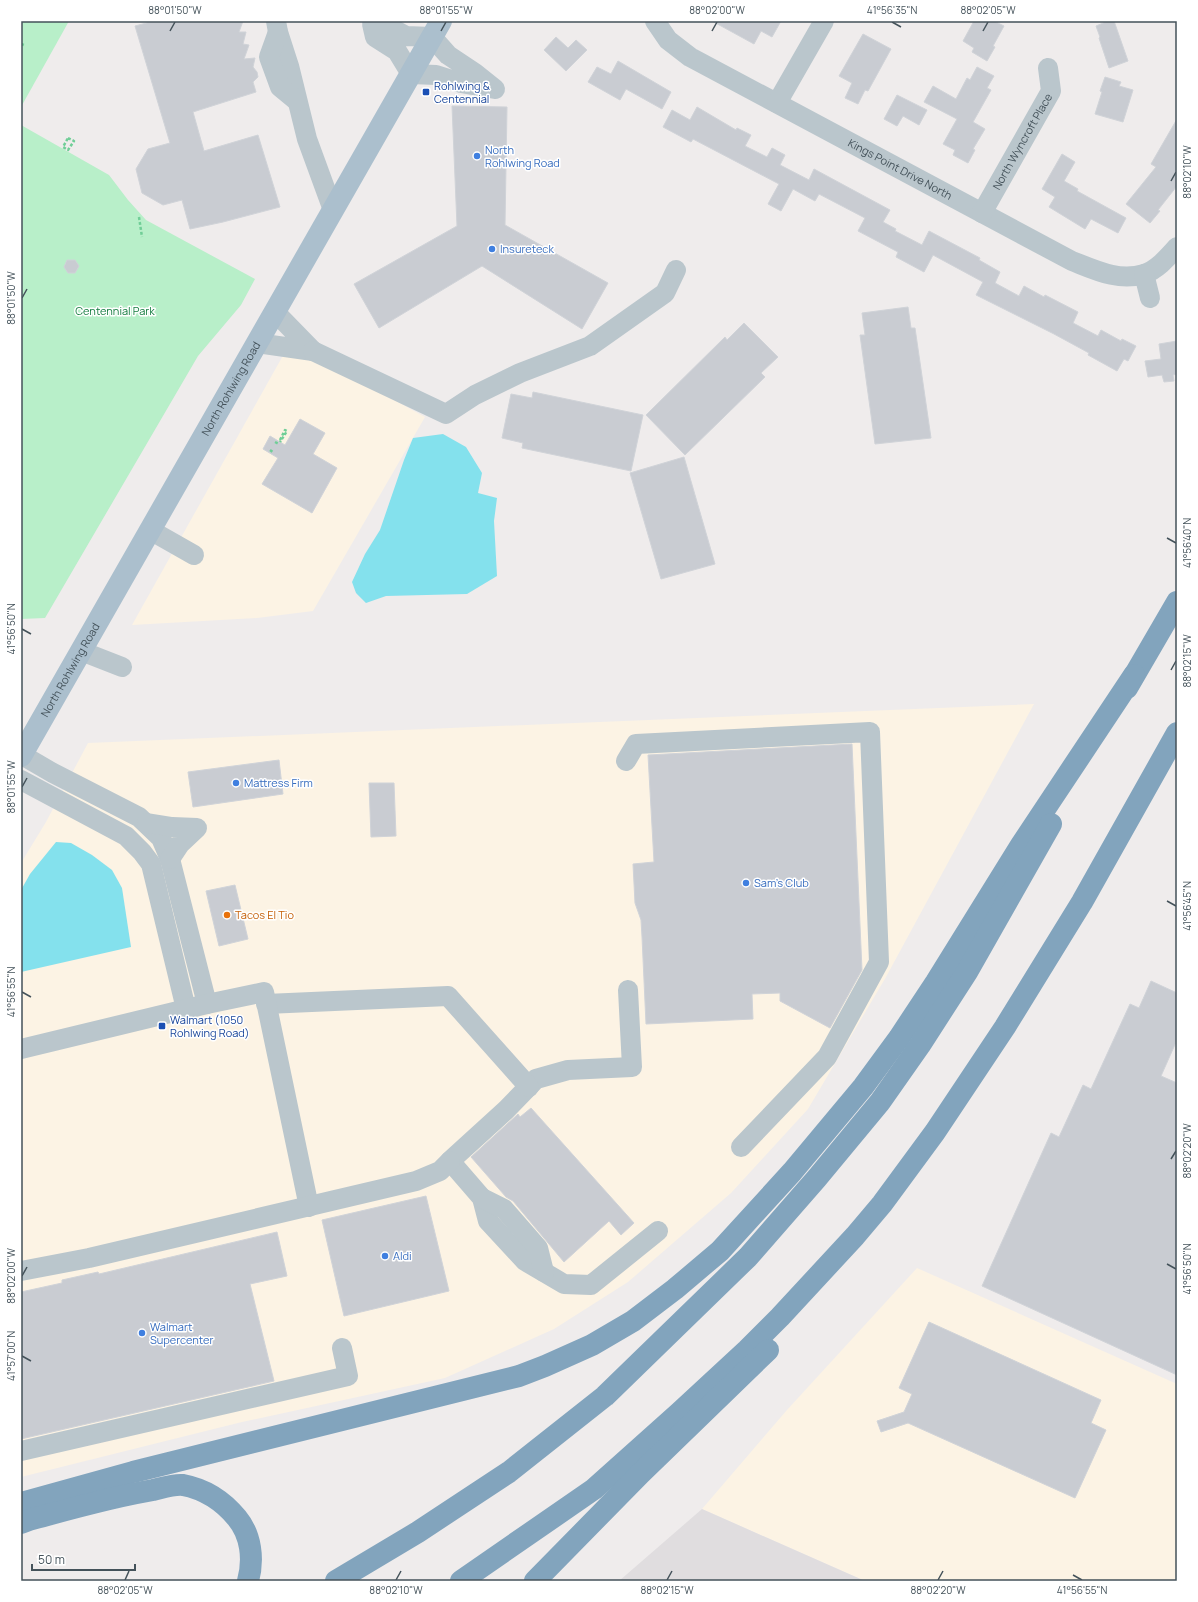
<svg xmlns="http://www.w3.org/2000/svg" width="1198" height="1602" viewBox="0 0 1198 1602" font-family="Manrope,sans-serif">
  <style>
    .commercial { fill: #fcf3e4 }
    .education { fill: #e0dddf }
    .green { fill: #b8efc9 }
    .water { fill: #84e1ed }
    .building { fill: #c9ccd2; stroke: #d0d3d8 }
    .lines { fill: none; stroke-linecap: round; stroke-linejoin: round }
    .path { stroke: #70ce97; stroke-width: 2.5; stroke-dasharray: 3 2; stroke-linecap: butt }
    .minor { stroke: #bac6cc; stroke-width: 20 }
    .major { stroke: #abbfcd; stroke-width: 22 }
    .highway { stroke: #82a4bd; stroke-width: 22 }
    .ticks { fill: none; stroke: #44525a; stroke-width: 1.5 }
    .transit-dot { fill: #1a4fb4; stroke: #fff; stroke-width: 1.5 }
    .shop-dot { fill: #3f7fe0; stroke: #fff; stroke-width: 1.5 }
    .food-dot { fill: #e8710a; stroke: #fff; stroke-width: 1.5 }
    .labels { text-anchor: middle; stroke-width: 3; stroke-linejoin: round; paint-order: stroke }
    .transit-label { font-size: 11px; fill: #164399; stroke: #fff; text-anchor: start }
    .street-label { font-size: 11px; fill: #44525a; stroke: #fff }
    .shop-label { font-size: 11px; fill: #366cbe; stroke: #fff; text-anchor: start }
    .park-label { font-size: 11px; fill: #147c3f; stroke: #fff }
    .food-label { font-size: 11px; fill: #c56008; stroke: #fff; text-anchor: start }
    .neatline { fill: none; stroke: #44525a; stroke-width: 1.5 }
    .ticks-label { font-size: 10px; text-anchor: middle; fill: #44525a }
  </style>
  <rect width="100%" height="100%" fill="#efecec"/>
  <g class="commercial">
    <polygon points="290,343 425,417 313,611 257,618 132,625"/>
    <polygon points="1034,704 886,977 808,1109 731,1193 628,1282 554,1329 445,1378 242,1422 21,1477 21,863 46,822 88,743"/>
    <polygon points="917,1268 1177,1384 1177,1581 865,1581 702,1509 787,1410"/>
  </g>
  <polygon class="education" points="702,1509 865,1581 619,1581"/>
  <g class="green">
    <polygon points="21,21 69,21 21,107"/>
    <polygon points="21,125 109,175 128,200 146,220 255,279 241,305 198,356 45,618 21,619"/>
  </g>
  <g class="water">
    <polygon points="443,434 466,447 482,473 478,493 497,498 494,521 497,576 467,594 386,596 366,603 356,593 352,582 365,554 380,530 404,460 413,438"/>
    <polygon points="56,842 71,843 92,855 112,870 122,888 131,947 21,972 21,890 30,874"/>
  </g>
  <g class="building">
    <polygon points="154,21 243,21 239,32 246,32 243,44 249,45 244,59 255,58 253,67 257,72 258,77 253,82 256,92 193,112 204,151 258,135 280,207 223,222 190,229 182,200 163,205 142,193 136,169 148,149 170,143 135,26"/>
    <polygon points="712,21 781,21 772,37 761,31 754,44"/>
    <polygon points="974,21 994,21 1004,26 993,46 995,47 987,61 972,52 974,48 963,41"/>
    <polygon points="1108,21 1114,21 1128,61 1109,68 1099,38 1100,37 1096,26"/>
    <polygon points="863,34 891,49 868,91 865,90 858,104 845,98 852,83 839,76"/>
    <polygon points="556,37 568,48 576,40 587,50 566,71 544,50"/>
    <polygon points="618,61 671,92 662,109 626,89 620,100 588,82 597,67 611,74"/>
    <polygon points="977,67 994,76 987,88 991,90 973,122 985,129 973,149 975,150 968,163 953,155 955,150 943,144 957,119 924,102 933,86 956,99 967,78 970,80"/>
    <polygon points="1105,77 1121,82 1119,86 1133,90 1123,122 1095,114 1102,92 1100,91"/>
    <polygon points="897,95 927,110 919,125 903,116 897,126 884,119"/>
    <polygon points="452,106 507,107 505,225 608,283 582,329 482,266 379,328 354,284 457,226"/>
    <polygon points="697,107 736,130 737,128 751,135 745,146 767,157 772,148 785,155 780,165 809,180 814,169 890,210 883,222 896,229 895,231 922,245 929,231 980,258 979,260 1000,272 995,283 1019,296 1024,286 1044,297 1045,295 1078,312 1073,323 1098,336 1101,330 1121,341 1122,339 1136,346 1128,361 1124,359 1117,371 1088,355 1089,353 1054,334 976,295 983,282 933,255 924,272 896,257 898,252 858,231 865,218 819,194 815,201 793,189 781,211 768,204 779,184 693,139 691,142 663,127 672,110 690,120"/>
    <polygon points="1177,119 1177,186 1158,210 1160,211 1150,223 1126,204 1156,167 1151,164"/>
    <polygon points="1062,154 1075,162 1064,181 1078,189 1077,191 1126,218 1118,233 1091,219 1085,229 1049,207 1055,197 1042,189"/>
    <polygon points="67,260 75,260 79,266 75,273 68,273 64,267"/>
    <polygon points="908,307 911,328 915,328 931,438 875,444 860,335 865,335 862,313"/>
    <polygon points="744,323 778,357 761,373 765,377 685,455 646,415 725,337 727,340"/>
    <polygon points="1177,341 1177,374 1173,375 1174,381 1164,382 1162,375 1148,377 1145,361 1161,359 1159,344"/>
    <polygon points="533,392 643,415 631,471 522,448 523,443 502,438 511,394 532,398"/>
    <polygon points="300,419 325,433 313,454 337,468 312,513 262,484 278,458 263,449 270,436 285,445"/>
    <polygon points="684,457 715,564 661,579 630,473"/>
    <polygon points="852,744 862,970 830,1028 780,1001 780,993 752,994 753,1019 646,1024 642,937 641,920 635,903 633,864 654,862 648,755"/>
    <polygon points="279,760 283,794 193,807 188,772"/>
    <polygon points="369,783 394,783 396,836 371,837"/>
    <polygon points="235,885 248,939 219,946 206,891"/>
    <polygon points="1151,981 1177,993 1177,1040 1161,1076 1177,1083 1177,1375 982,1286 1051,1133 1059,1137 1083,1085 1091,1089 1130,1004 1139,1008"/>
    <polygon points="531,1108 634,1223 621,1235 609,1221 564,1262 513,1201 506,1197 471,1157 518,1114 520,1117"/>
    <polygon points="426,1196 449,1291 344,1316 322,1220"/>
    <polygon points="277,1232 287,1276 250,1284 274,1381 21,1439 21,1292 62,1283 62,1280 98,1272 99,1274"/>
    <polygon points="929,1322 1101,1400 1091,1423 1106,1430 1075,1498 908,1423 881,1432 877,1421 904,1412 912,1394 899,1388"/>
  </g>
  <g class="lines">
    <g class="path">
      <polyline points="21,44 24,45"/>
      <polygon points="68,138 74,141 68,150 63,147"/>
      <polyline points="139,217 142,237"/>
      <polyline points="280,440 285,430 287,431 280,442"/>
      <polyline points="275,442 279,444"/>
      <polyline points="270,450 274,453"/>
    </g>
    <g class="minor">
      <polyline points="276,21 278,32 289,66 307,139 333,210"/>
      <path id="s1" d="M 655,21 L 668,40 L 690,57 L 1072,261 C 1095,270 1119,282 1144,274 C 1157,270 1168,257 1177,247"/>
      <polygon points="372,24 384,24 406,36 432,37 448,55 475,73 495,89 461,83 436,75 411,74 397,51 375,37"/>
      <polyline points="278,32 269,57 280,87 297,101"/>
      <polyline points="777,103 824,21"/>
      <path id="s2" d="M 982,213 L 1051,91 L 1048,68"/>
      <polyline points="1144,274 1150,298"/>
      <polyline points="257,343 313,351 275,312"/>
      <polyline points="313,351 446,414 475,395 520,373 590,346 665,293 676,270"/>
      <polyline points="150,530 194,555"/>
      <polyline points="81,651 122,667"/>
      <polyline points="22,755 53,773 139,817 161,838 170,859 207,1004"/>
      <polyline points="626,761 636,744 870,732 879,962 827,1057 741,1147"/>
      <polyline points="21,780 126,836 142,852 151,864 186,1009"/>
      <polyline points="147,823 172,827 197,828 180,844 170,859"/>
      <polyline points="628,990 632,1067 568,1070 536,1079 506,1110 450,1161 482,1198 488,1221 525,1261 564,1284 591,1285 658,1231"/>
      <polyline points="266,1004 448,996 529,1087"/>
      <polyline points="21,1049 207,1004 264,992 309,1207"/>
      <polyline points="482,1198 504,1209 538,1248 544,1272"/>
      <polyline points="21,1271 89,1258 416,1181 440,1171 450,1161"/>
      <polyline points="21,1451 348,1376 342,1348"/>
    </g>
    <path class="major" id="s3" d="M 21,756 L 441,21"/>
    <g class="highway">
      <polyline points="1127,688 1177,602"/>
      <polyline points="21,1503 133,1472 519,1376 545,1366 592,1345 633,1321 675,1289 720,1251 792,1172 863,1087 899,1038 936,982 1021,845 1134,675"/>
      <path d="M 21,1523 L 29,1520 C 70,1509 111,1497 153,1490 C 162,1488 174,1484 183,1485 C 204,1489 223,1501 237,1518 C 251,1535 254,1559 248,1581"/>
      <polyline points="336,1581 418,1532 509,1472 605,1396 748,1257 817,1178 880,1102 920,1045 967,972 1051,824"/>
      <polyline points="461,1581 594,1489 679,1413 747,1350 780,1317 855,1236 882,1204 935,1132 1005,1027 1082,902 1177,733"/>
      <polyline points="535,1581 641,1473 768,1350"/>
    </g>
  </g>
  <path class="ticks" d="M 892,22 L 901,27M 170,31 L 175,22M 441,31 L 446,22M 712,31 L 717,22M 983,31 L 988,22M 1171,181 L 1176,172M 22,298 L 27,289M 1167,538 L 1176,543M 22,629 L 31,634M 1171,670 L 1176,661M 22,787 L 27,778M 1167,901 L 1176,906M 22,992 L 31,997M 1171,1159 L 1176,1151M 1167,1264 L 1176,1269M 22,1276 L 27,1267M 22,1356 L 31,1361M 1073,1575 L 1082,1580M 125,1580 L 129,1571M 396,1580 L 401,1571M 667,1580 L 672,1571M 938,1580 L 943,1571"/>
  <g class="transit-dot">
    <rect x="422" y="88" width="8" height="8" rx="2"/>
    <rect x="158" y="1022" width="8" height="8" rx="2"/>
  </g>
  <g class="shop-dot">
    <circle cx="477" cy="156" r="4"/>
    <circle cx="492" cy="249" r="4"/>
    <circle cx="236" cy="783" r="4"/>
    <circle cx="746" cy="883" r="4"/>
    <circle cx="385" cy="1256" r="4"/>
    <circle cx="142" cy="1333" r="4"/>
  </g>
  <circle class="food-dot" cx="227" cy="915" r="4"/>
  <g class="labels">
    <g class="transit-label">
      <text x="434" y="90">Rohlwing &amp;<tspan x="434" dy="13">Centennial</tspan></text>
      <text x="170" y="1024">Walmart (1050<tspan x="170" dy="13">Rohlwing Road)</tspan></text>
    </g>
    <g class="street-label">
      <text dy="4" stroke="none"><textPath href="#s2" startOffset="82">North Wyncroft Place</textPath></text>
      <text dy="4" stroke="none"><textPath href="#s1" startOffset="289">Kings Point Drive North</textPath></text>
      <text dy="4" stroke="none"><textPath href="#s3" startOffset="423">North Rohlwing Road</textPath></text>
      <text dy="4" stroke="none"><textPath href="#s3" startOffset="99">North Rohlwing Road</textPath></text>
    </g>
    <g class="shop-label">
      <text x="485" y="154">North<tspan x="485" dy="13">Rohlwing Road</tspan></text>
      <text x="500" y="253">Insureteck</text>
      <text x="244" y="787">Mattress Firm</text>
      <text x="754" y="887">Sam's Club</text>
      <text x="393" y="1260">Aldi</text>
      <text x="150" y="1331">Walmart<tspan x="150" dy="13">Supercenter</tspan></text>
    </g>
    <g class="park-label">
      <text x="115" y="315">Centennial Park</text>
    </g>
    <g class="food-label">
      <text x="235" y="919">Tacos El Tio</text>
    </g>
  </g>
  <rect width="1198" height="1602" fill="none" stroke="#ffffff" stroke-width="44"/>
  <path d="M32 1564v6h103v-6" fill="none" stroke="#44525a" stroke-width="2"/>
  <text x="38" y="1564" font-size="12" fill="#44525a" stroke="#ffffff" stroke-width="3" paint-order="stroke">50 m</text>
  <rect x="22" y="22" width="1154" height="1558" class="neatline"/>
  <g class="ticks-label">
    <text x="175" y="14">88°01'50"W</text>
    <text x="446" y="14">88°01'55"W</text>
    <text x="717" y="14">88°02'00"W</text>
    <text x="892" y="14">41°56'35"N</text>
    <text x="988" y="14">88°02'05"W</text>
    <text transform="translate(1187 172) rotate(-90)" y="4">88°02'10"W</text>
    <text transform="translate(11 298) rotate(-90)" y="4">88°01'50"W</text>
    <text transform="translate(1187 543) rotate(-90)" y="4">41°56'40"N</text>
    <text transform="translate(11 629) rotate(-90)" y="4">41°56'50"N</text>
    <text transform="translate(1187 661) rotate(-90)" y="4">88°02'15"W</text>
    <text transform="translate(11 787) rotate(-90)" y="4">88°01'55"W</text>
    <text transform="translate(1187 906) rotate(-90)" y="4">41°56'45"N</text>
    <text transform="translate(11 992) rotate(-90)" y="4">41°56'55"N</text>
    <text transform="translate(1187 1151) rotate(-90)" y="4">88°02'20"W</text>
    <text transform="translate(1187 1269) rotate(-90)" y="4">41°56'50"N</text>
    <text transform="translate(11 1276) rotate(-90)" y="4">88°02'00"W</text>
    <text transform="translate(11 1356) rotate(-90)" y="4">41°57'00"N</text>
    <text x="125" y="1594">88°02'05"W</text>
    <text x="396" y="1594">88°02'10"W</text>
    <text x="667" y="1594">88°02'15"W</text>
    <text x="938" y="1594">88°02'20"W</text>
    <text x="1082" y="1594">41°56'55"N</text>
  </g>
</svg>
